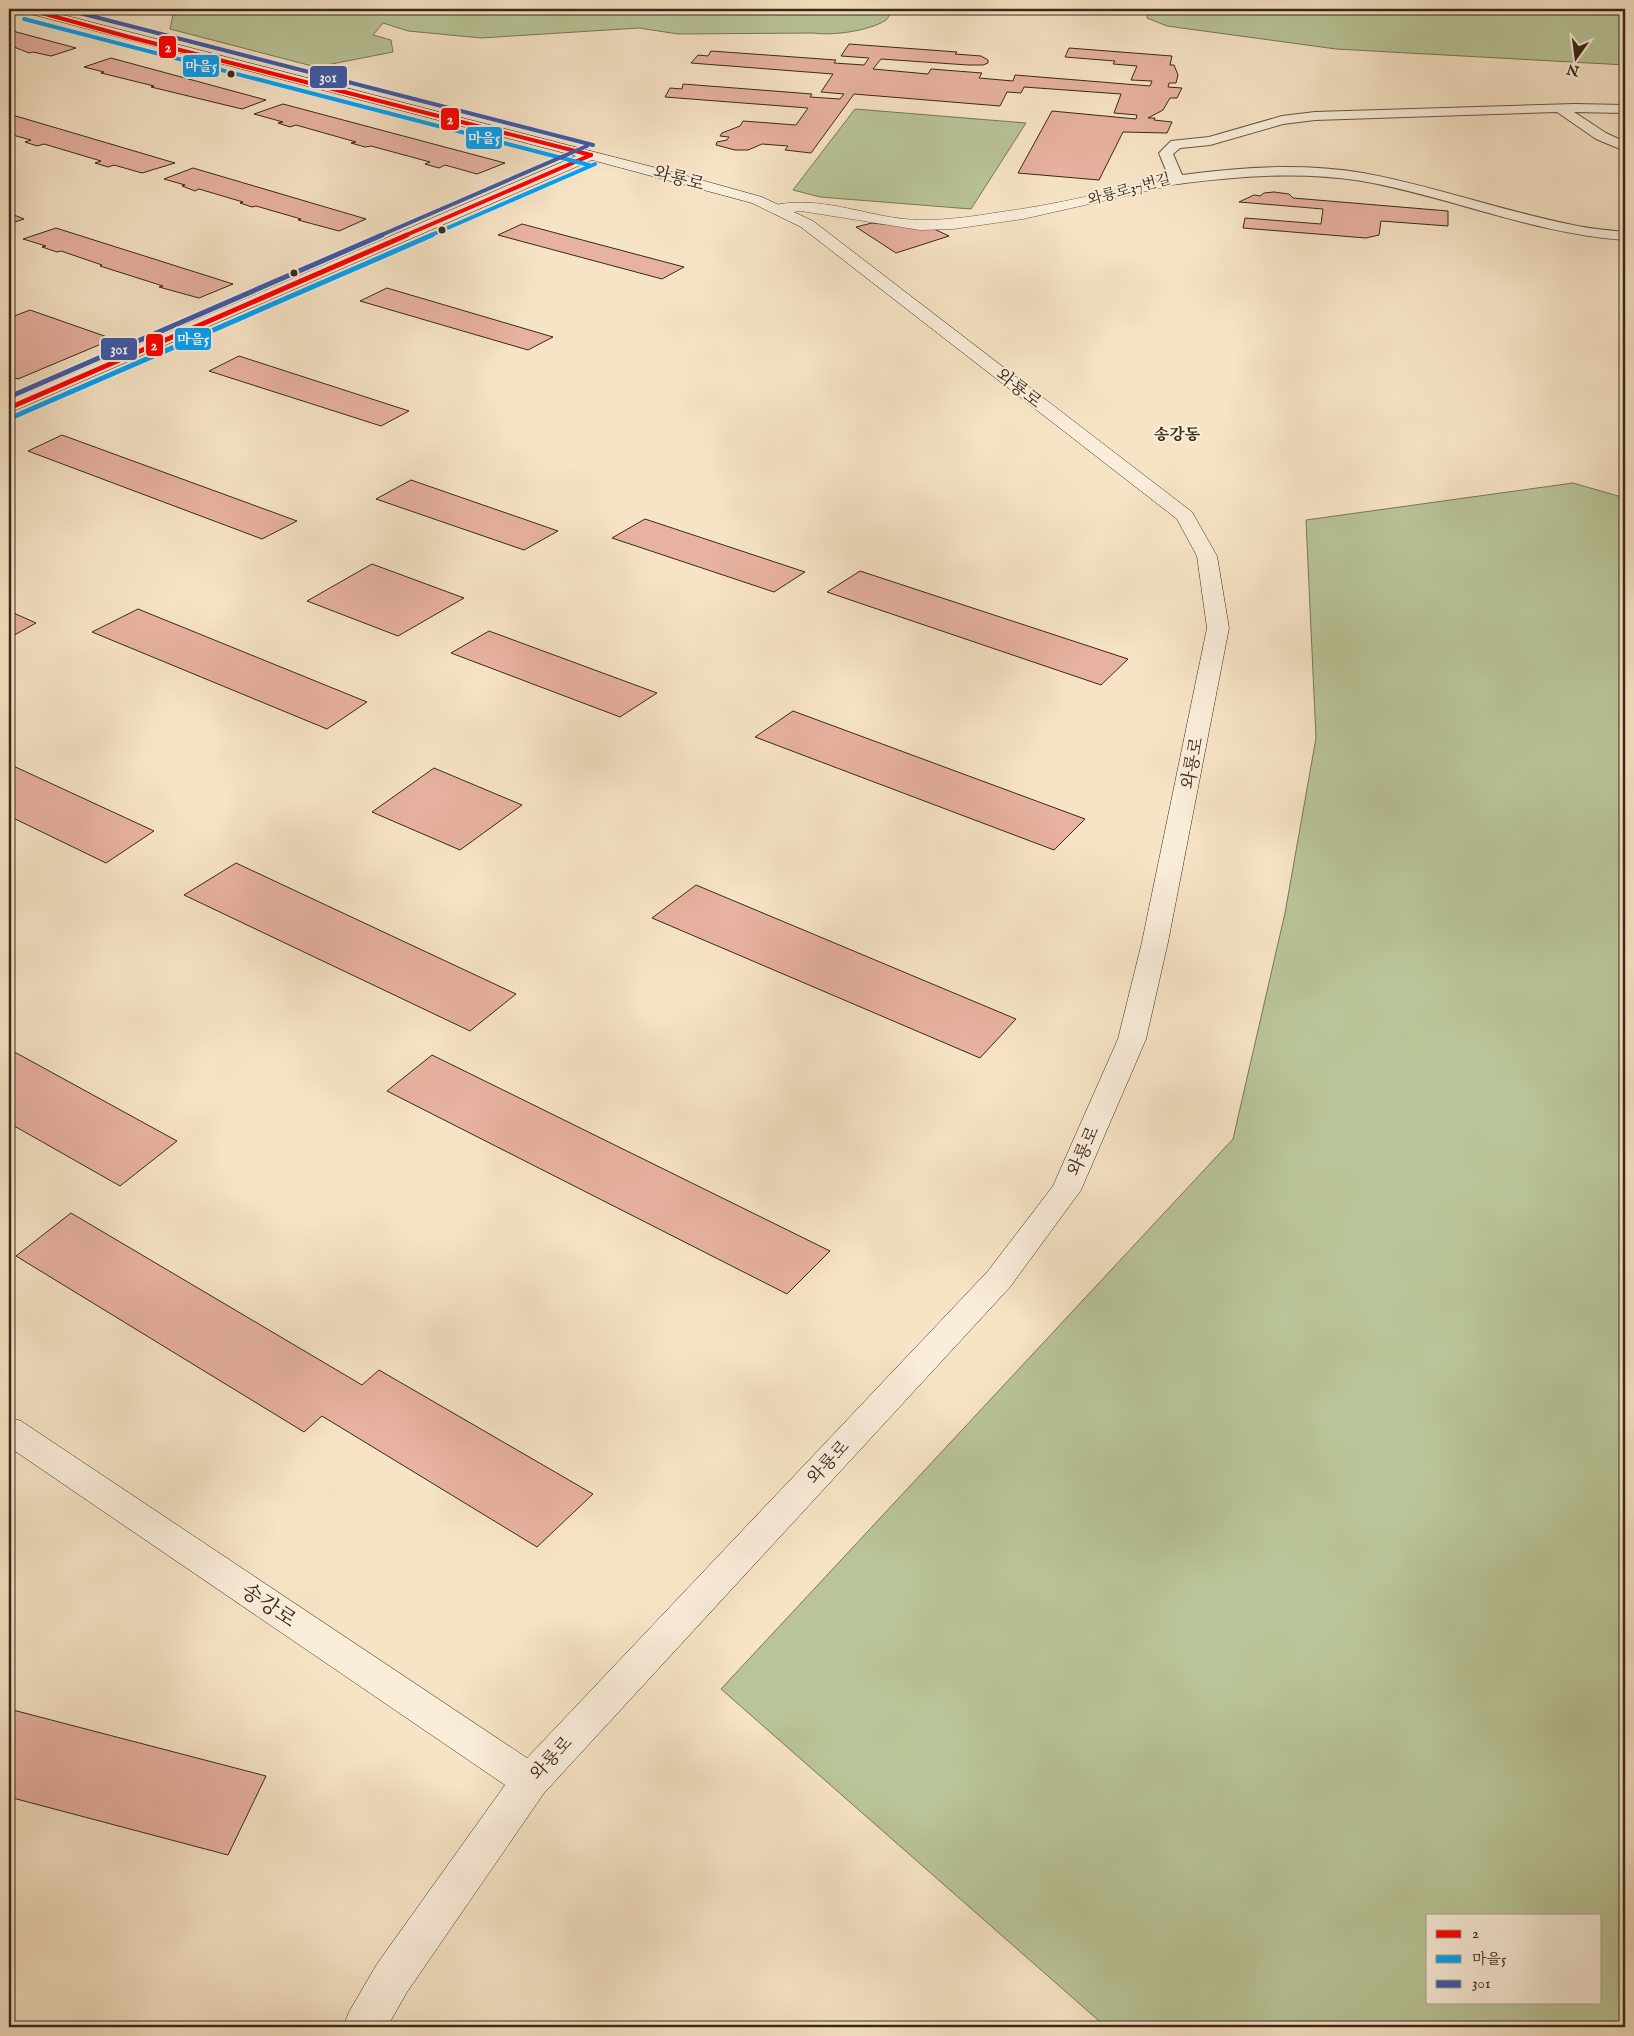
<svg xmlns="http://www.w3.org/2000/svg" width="1634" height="2036" viewBox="0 0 1634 2036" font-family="'IM FELL English','Noto Serif KR',serif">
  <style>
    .green { fill: #b9c598; stroke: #787758; fill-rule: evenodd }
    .building { fill: #e8b2a2; stroke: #382918 }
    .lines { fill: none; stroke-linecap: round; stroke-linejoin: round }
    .lane-casing { stroke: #685844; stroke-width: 2 }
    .street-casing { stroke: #685844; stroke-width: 1 }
    .secondary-casing { stroke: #382918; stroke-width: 1 }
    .lane { fill: #faedda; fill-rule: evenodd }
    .street { fill: #faedda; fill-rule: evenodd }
    .secondary { fill: #faedda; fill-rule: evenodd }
    .bus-1-far1-casing { stroke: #faedda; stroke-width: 5.5 }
    .bus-1-casing { stroke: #faedda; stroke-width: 8 }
    .bus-2-far1-casing { stroke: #faedda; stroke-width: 5.5 }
    .bus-2-casing { stroke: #faedda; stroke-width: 8 }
    .bus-3-far1-casing { stroke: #faedda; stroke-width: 5.5 }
    .bus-3-casing { stroke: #faedda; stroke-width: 8 }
    .bus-1-far1 { stroke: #f00; stroke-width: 4 }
    .bus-1 { stroke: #f00; stroke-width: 5 }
    .bus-2-far1 { stroke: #00a3fb; stroke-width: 4 }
    .bus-2 { stroke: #00a3fb; stroke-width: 5 }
    .bus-3-far1 { stroke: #3d5bab; stroke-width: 4 }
    .bus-3 { stroke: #3d5bab; stroke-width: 5 }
    .bus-dot { fill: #382918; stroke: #faedda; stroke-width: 2 }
    .labels { text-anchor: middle; stroke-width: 4; stroke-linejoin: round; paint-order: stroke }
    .far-street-label { font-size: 15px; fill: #382918; stroke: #faedda }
    .far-quarter-label { font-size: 16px; font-weight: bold; fill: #382918; stroke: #faedda }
    .street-label { font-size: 18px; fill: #382918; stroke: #faedda }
    .near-street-label { font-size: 21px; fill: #382918; stroke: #faedda }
    .line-badge { stroke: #faedda; stroke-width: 2 }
    .badge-label { font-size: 14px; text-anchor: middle; font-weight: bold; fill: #fff }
  </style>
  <rect width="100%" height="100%" fill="#f7e4c6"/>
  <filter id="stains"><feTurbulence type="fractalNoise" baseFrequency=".004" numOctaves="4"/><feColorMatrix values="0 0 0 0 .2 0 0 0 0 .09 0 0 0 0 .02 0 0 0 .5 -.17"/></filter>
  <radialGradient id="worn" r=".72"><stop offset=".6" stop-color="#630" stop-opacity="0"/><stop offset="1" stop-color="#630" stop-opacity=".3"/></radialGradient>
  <g class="green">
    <path d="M 174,9 L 899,9 L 892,10 C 891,13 889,17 886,20 C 870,31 831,36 813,33 L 678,34 L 639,28 L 481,38 L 408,31 L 383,23 L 373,35 L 391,40 L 393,52 L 316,67 L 170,29 Z"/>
    <polygon points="1148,9 1625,9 1625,65 1336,49 1167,26 1147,18"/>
    <polygon points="855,109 1026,123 971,209 820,197 793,190"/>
    <path d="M 1573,483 L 1625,498 L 1625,2027 L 1106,2027 L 721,1689 L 1233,1139 L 1285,913 L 1316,738 L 1306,520 ZM 1428,1915 L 1600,1915 L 1600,2002 L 1428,2002 Z"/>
  </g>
  <g class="building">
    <polygon points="9,30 76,48 51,56 33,52 29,53 9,45"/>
    <polygon points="849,44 957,52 955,54 981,56 988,60 988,63 983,65 968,65 881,59 873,69 928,74 931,69 982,73 979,78 1013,81 1015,75 1150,86 1152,81 1131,80 1137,66 1113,64 1115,61 1065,57 1069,48 1172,56 1170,65 1174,65 1178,75 1176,83 1169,83 1168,87 1182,88 1177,98 1170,98 1163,110 1148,118 1155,118 1154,120 1172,122 1167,133 1123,132 1099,180 1018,173 1052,111 1136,119 1137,115 1114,113 1121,94 1024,87 1021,93 1007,92 1000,106 854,94 811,153 785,150 788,146 762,144 748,150 735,150 716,145 717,142 727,140 729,137 720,136 722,133 740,126 743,121 796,125 808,108 665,97 670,88 682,89 683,84 812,94 810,97 840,99 844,94 821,92 833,74 691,63 698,55 708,56 711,51 836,60 834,63 864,65 869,58 841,56"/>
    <polygon points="111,58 266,100 242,109 151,87 154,86 101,73 104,72 84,67"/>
    <polygon points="283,104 505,163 477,174 445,165 439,168 425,164 430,162 371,146 365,147 351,143 356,142 296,125 290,127 278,123 283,122 254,114"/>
    <polygon points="9,114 175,163 142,173 114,165 108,167 95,163 101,161 44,144 37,146 25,142 31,140 9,134"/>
    <polygon points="193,168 366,219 339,231 298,220 301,219 256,206 252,207 240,203 243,202 199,189 195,191 182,186 185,185 164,179"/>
    <polygon points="1274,192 1289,194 1293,198 1448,211 1448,226 1381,221 1379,235 1366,238 1243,228 1245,218 1321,224 1323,209 1239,202 1254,195 1260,196 1264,193"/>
    <polygon points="9,213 24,219 9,224"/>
    <polygon points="872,223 934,229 949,236 896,253 856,227"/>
    <polygon points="522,224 684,267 662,279 498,235"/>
    <polygon points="56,228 233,284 199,298 159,287 163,286 100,266 102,265 61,251 57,252 42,247 46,246 23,239"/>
    <polygon points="387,288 553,337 528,350 360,301"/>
    <polygon points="30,310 113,339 18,379 9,376 9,318"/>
    <polygon points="239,356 409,411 381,426 209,371"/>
    <polygon points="62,435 297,521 262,539 28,451"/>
    <polygon points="411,480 558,531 524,550 376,499"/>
    <polygon points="645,519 805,572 774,592 612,538"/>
    <polygon points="372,564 464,598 398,636 307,601"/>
    <polygon points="860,571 1128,659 1101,685 827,592"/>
    <polygon points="138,609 367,702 327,729 92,632"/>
    <polygon points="9,611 36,623 9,638"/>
    <polygon points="489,631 657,693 620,717 451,653"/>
    <polygon points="793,711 1085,819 1054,850 755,737"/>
    <polygon points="9,764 154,831 106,863 9,816"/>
    <polygon points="434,768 522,805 460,850 372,812"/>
    <polygon points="236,863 516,994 470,1031 184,895"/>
    <polygon points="696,885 1016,1019 980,1058 652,918"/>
    <polygon points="9,1049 177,1141 120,1186 9,1123"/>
    <polygon points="432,1055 830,1251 787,1294 387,1091"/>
    <polygon points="71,1213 362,1385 379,1370 593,1494 537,1547 322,1416 304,1432 16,1256"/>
    <polygon points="9,1709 266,1776 228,1855 9,1797"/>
  </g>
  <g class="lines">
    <defs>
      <path id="lane" d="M 1574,104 L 1625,105 L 1625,113 L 1574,112 L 1606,133 L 1625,142 L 1625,151 L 1596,139 L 1557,112 L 1315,120 L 1283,124 L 1210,145 L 1180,148 L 1173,154 L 1182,175 C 1242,167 1302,163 1363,173 C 1434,186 1502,211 1573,225 C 1590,229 1608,230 1625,232 L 1625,240 C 1535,234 1451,197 1362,181 C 1300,171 1239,176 1177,184 L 1170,180 L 1159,153 L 1171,141 L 1209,137 L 1282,116 L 1315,112 Z"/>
      <path id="street" d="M 1177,175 L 1182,177 L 1185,180 L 1182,183 L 1023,219 L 953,229 L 920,230 L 801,211 L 777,214 L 771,212 L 769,209 L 771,206 C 822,193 872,220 922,220 C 946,220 970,217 994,213 C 1056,205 1117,190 1177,175 Z"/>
      <polygon id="secondary" points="21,9 40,9 676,173 762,197 813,221 1192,512 1217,556 1229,628 1168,942 1146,1039 1081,1190 1010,1287 544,1793 407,1992 387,2027 343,2027 349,2012 377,1964 505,1785 9,1447 9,1417 21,1421 527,1758 988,1271 1053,1186 1118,1039 1142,942 1207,628 1197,556 1177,519 801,227 752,203 592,160 9,413 9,401 576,156 23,12"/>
    </defs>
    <use href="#lane" class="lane-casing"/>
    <use href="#street" class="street-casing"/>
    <use href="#secondary" class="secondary-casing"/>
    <use href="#lane" class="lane"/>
    <use href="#street" class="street"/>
    <use href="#secondary" class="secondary"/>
    <defs>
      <g id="bus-1-far1">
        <polyline points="27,9 129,37 591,155"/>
        <polyline points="404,236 591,155"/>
      </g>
      <polyline id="bus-1" points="9,408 407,235"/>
      <g id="bus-2-far1">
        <polyline points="24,19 589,165"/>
        <polyline points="429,236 595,164"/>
      </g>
      <polyline id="bus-2" points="13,417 432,235"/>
      <g id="bus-3-far1">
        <polyline points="64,9 593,145"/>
        <polyline points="379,236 587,146"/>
      </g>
      <polyline id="bus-3" points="9,397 382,235"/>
    </defs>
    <use href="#bus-1-far1" class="bus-1-far1-casing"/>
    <use href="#bus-1" class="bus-1-casing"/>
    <use href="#bus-2-far1" class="bus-2-far1-casing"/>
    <use href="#bus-2" class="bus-2-casing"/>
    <use href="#bus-3-far1" class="bus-3-far1-casing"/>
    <use href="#bus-3" class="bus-3-casing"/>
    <use href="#bus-1-far1" class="bus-1-far1"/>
    <use href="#bus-1" class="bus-1"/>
    <use href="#bus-2-far1" class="bus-2-far1"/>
    <use href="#bus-2" class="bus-2"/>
    <use href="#bus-3-far1" class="bus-3-far1"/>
    <use href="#bus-3" class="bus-3"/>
  </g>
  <g class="bus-dot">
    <circle cx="231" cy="74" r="4.5"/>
    <circle cx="442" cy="230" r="4.5"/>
    <circle cx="294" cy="273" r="4.5"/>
  </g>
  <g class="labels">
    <g class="far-street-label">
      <text transform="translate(1129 189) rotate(-15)" y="5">와룡로37번길</text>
    </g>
    <g class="far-quarter-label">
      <text x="1177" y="440">송강동</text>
    </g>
    <g class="street-label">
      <text transform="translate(679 178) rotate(15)" y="6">와룡로</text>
      <text transform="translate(1019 388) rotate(38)" y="6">와룡로</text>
      <text transform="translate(1192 763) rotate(-79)" y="6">와룡로</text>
      <text transform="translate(1083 1151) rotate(-66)" y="6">와룡로</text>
      <text transform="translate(828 1462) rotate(-47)" y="6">와룡로</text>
      <text transform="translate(551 1758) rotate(-47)" y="6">와룡로</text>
    </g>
    <g class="near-street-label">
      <text transform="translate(269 1605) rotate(34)" y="7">송강로</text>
    </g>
  </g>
  <g class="line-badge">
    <rect x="158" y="35" width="19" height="24" rx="5" fill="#f00"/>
    <rect x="182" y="54" width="38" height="24" rx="5" fill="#00a3fb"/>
    <rect x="309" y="65" width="39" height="24" rx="5" fill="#3d5bab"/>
    <rect x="440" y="107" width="20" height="24" rx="5" fill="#f00"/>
    <rect x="465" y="126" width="38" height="24" rx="5" fill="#00a3fb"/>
    <rect x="174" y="327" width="38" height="24" rx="5" fill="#00a3fb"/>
    <rect x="145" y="333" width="19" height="24" rx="5" fill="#f00"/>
    <rect x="100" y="337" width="38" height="24" rx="5" fill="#3d5bab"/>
  </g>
  <g class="badge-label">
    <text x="168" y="52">2</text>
    <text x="201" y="71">마을5</text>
    <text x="328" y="82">301</text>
    <text x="450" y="124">2</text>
    <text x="484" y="143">마을5</text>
    <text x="193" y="344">마을5</text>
    <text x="154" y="350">2</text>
    <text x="119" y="354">301</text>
  </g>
  <rect width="1634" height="2036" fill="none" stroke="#f7e4c6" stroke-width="30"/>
  <rect x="10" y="10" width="1614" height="2016" fill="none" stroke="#382918" stroke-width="2.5"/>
  <rect x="15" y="15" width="1604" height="2006" fill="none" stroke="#382918"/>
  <rect x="1426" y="1914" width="175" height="90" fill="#faedda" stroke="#ac9f8c"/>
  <rect x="1436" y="1930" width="25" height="8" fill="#ff0000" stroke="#ac9f8c"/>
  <text x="1472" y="1938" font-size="15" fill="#382918">2</text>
  <rect x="1436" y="1955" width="25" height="8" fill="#00a3fb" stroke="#ac9f8c"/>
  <text x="1472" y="1964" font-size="15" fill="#382918">마을5</text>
  <rect x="1436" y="1980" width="25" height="8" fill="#3d5bab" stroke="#ac9f8c"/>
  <text x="1472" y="1988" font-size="15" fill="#382918">301</text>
  <g transform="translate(1576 58) rotate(194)" stroke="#faedda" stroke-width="4" paint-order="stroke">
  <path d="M0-4L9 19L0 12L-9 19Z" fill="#382918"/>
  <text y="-8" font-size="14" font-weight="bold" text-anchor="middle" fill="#382918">N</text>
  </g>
  <rect width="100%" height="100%" filter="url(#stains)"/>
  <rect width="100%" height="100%" fill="url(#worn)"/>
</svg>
